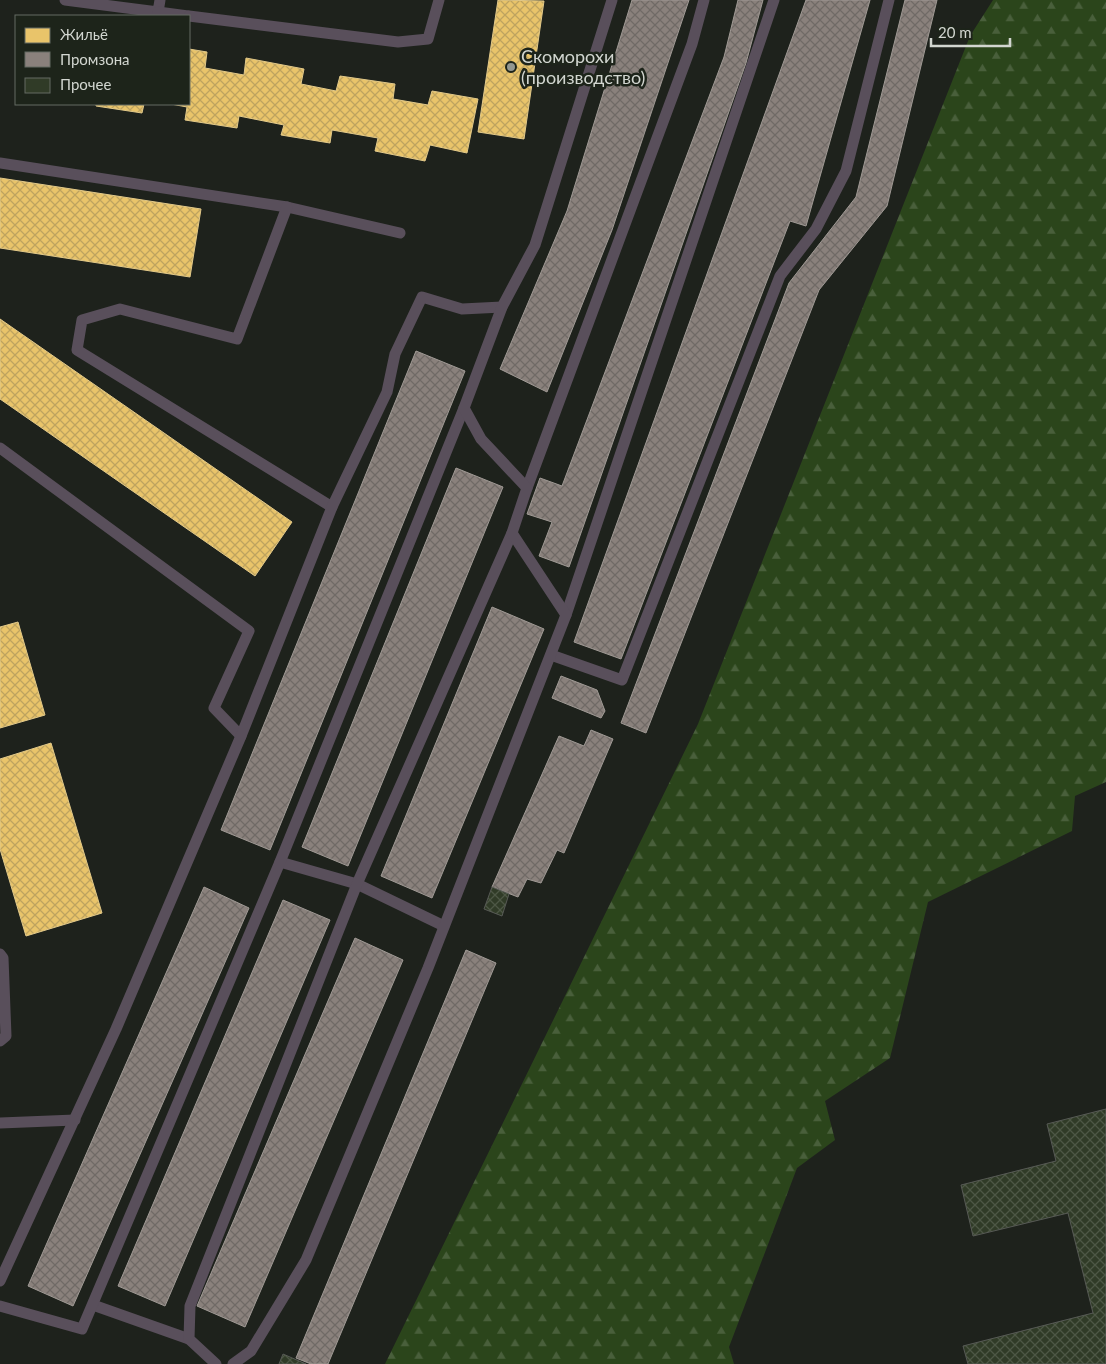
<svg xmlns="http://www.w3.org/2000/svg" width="1106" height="1364" viewBox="0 0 1106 1364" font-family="Lato,sans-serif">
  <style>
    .forest { fill: url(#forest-firs) }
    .homes { fill: url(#homes-cross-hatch); stroke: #e2c989 }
    .industry { fill: url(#industry-cross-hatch); stroke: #a09a95 }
    .building { fill: url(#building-cross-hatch); stroke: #575a55 }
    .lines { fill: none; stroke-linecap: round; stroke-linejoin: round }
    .lane { stroke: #594f5b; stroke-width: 11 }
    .poi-dot { fill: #939791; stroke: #1d241a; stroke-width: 2 }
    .labels { text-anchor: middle; stroke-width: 5; stroke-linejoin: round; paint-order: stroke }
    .poi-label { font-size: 18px; fill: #d2d6d0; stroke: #1d241a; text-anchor: start }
  </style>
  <defs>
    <pattern id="forest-firs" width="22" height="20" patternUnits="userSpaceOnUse" patternTransform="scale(1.25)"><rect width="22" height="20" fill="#2b451b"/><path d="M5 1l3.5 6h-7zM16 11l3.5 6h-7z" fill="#495f3b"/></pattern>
    <pattern id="homes-cross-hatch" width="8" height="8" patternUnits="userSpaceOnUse" patternTransform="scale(1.25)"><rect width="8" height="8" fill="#e9c46a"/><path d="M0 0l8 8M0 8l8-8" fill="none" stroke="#bea35f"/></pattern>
    <pattern id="industry-cross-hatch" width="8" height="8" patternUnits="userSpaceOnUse" patternTransform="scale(1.25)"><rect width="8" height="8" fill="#8a817c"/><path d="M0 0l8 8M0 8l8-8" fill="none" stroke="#706a66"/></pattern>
    <pattern id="building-cross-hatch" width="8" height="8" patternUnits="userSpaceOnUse" patternTransform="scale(1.25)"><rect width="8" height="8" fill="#303b27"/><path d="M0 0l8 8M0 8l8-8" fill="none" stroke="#4d5745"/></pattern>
  </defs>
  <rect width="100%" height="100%" fill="#1e221c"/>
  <polygon class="forest" points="993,0 1106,0 1106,782 1075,796 1072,831 928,902 890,1058 825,1101 835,1140 797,1168 729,1347 734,1364 385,1364 698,724 970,36"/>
  <g class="homes">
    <polygon points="498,0 544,1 524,139 478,132"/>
    <polygon points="189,49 207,52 205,68 244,75 246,58 304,69 301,84 336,91 340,76 395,84 393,99 428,105 432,91 478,99 467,153 430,145 425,161 375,151 378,138 332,130 330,143 281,135 284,125 239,116 237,128 185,120 187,107 171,104 189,104"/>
    <polygon points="96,104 144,104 142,113 96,106"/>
    <polygon points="0,178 201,209 190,277 0,248"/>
    <polygon points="0,319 292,522 255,576 0,399"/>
    <polygon points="18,622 45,715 0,728 0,627"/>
    <polygon points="51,743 102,913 26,936 0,849 0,759"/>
  </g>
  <g class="industry">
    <polygon points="632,0 689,0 612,230 547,392 500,369 567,211"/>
    <polygon points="738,0 763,0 746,63 569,567 539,556 552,522 527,514 540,478 562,486 724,57"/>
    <polygon points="806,0 870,0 806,226 790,221 621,659 574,642"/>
    <polygon points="905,0 937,0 887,206 819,290 646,733 621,723 789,283 856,197"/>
    <polygon points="416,351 465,371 270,850 221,830"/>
    <polygon points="456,468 503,487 348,866 302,847"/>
    <polygon points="492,607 544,629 432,898 381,876"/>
    <polygon points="561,676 597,690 605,711 601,718 552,698"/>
    <polygon points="591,730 613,739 564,853 557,850 541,883 527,879 518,897 492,887 559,736 584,746"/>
    <polygon points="204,887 249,908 73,1306 28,1286"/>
    <polygon points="283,900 330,920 165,1306 118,1286"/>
    <polygon points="355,938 403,960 245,1327 197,1306"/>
    <polygon points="466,950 496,963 328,1364 311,1364 296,1358"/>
  </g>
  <g class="building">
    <polygon points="492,887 509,894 502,916 484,909"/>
    <polygon points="1106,1109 1106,1364 968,1364 963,1346 1093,1313 1068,1213 973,1236 961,1185 1056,1161 1047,1124"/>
    <polygon points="283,1354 306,1364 279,1364"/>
  </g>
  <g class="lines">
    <g class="lane">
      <polyline points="65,0 158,12 160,0"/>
      <polyline points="158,12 188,16"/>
      <polyline points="189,16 398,42 428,39 439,0"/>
      <polyline points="0,163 287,207 400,233"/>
      <polyline points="287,207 237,339 120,309 82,320 77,350 332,507"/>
      <polyline points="0,448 249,631 214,708 241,736"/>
      <polyline points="527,488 692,44 704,0"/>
      <polyline points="566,615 774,0"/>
      <polyline points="551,655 622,680 780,276 816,229 846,171 889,0"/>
      <polyline points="280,862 357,884 444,926"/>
      <polyline points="0,954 3,958 6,1036 0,1041"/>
      <polyline points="0,1123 75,1120"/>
      <polyline points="0,1281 116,1029 241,736 332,507 387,392 395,354 422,297 462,309 502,307"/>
      <polyline points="93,1305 189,1339"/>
      <polyline points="0,1306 82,1329 280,862 464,408"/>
      <polyline points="216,1364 189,1339 190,1306 357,884 512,533"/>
      <polyline points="233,1364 251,1351 306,1260 428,968 566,615 512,533 527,488 481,439 464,408 502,307 535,245 612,0"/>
    </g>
  </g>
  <circle class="poi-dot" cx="511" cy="67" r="5"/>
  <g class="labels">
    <g class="poi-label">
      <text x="521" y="63">Скоморохи<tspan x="521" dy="21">(производство)</tspan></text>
    </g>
  </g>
  <rect x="15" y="15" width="175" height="90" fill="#1d241a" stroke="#656b63"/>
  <rect x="25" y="28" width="25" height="15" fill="#e9c46a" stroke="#656b63"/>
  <text x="60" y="40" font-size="15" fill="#d2d6d0">Жильё</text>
  <rect x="25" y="52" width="25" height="15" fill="#8a817c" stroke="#656b63"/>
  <text x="60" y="65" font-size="15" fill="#d2d6d0">Промзона</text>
  <rect x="25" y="78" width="25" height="15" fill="#303b27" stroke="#656b63"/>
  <text x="60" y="90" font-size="15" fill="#d2d6d0">Прочее</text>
  <path d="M931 38v8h79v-8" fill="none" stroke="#d2d6d0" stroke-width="2.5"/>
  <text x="938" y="38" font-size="15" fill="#d2d6d0" stroke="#1d241a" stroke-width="4" paint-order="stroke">20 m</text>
</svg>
